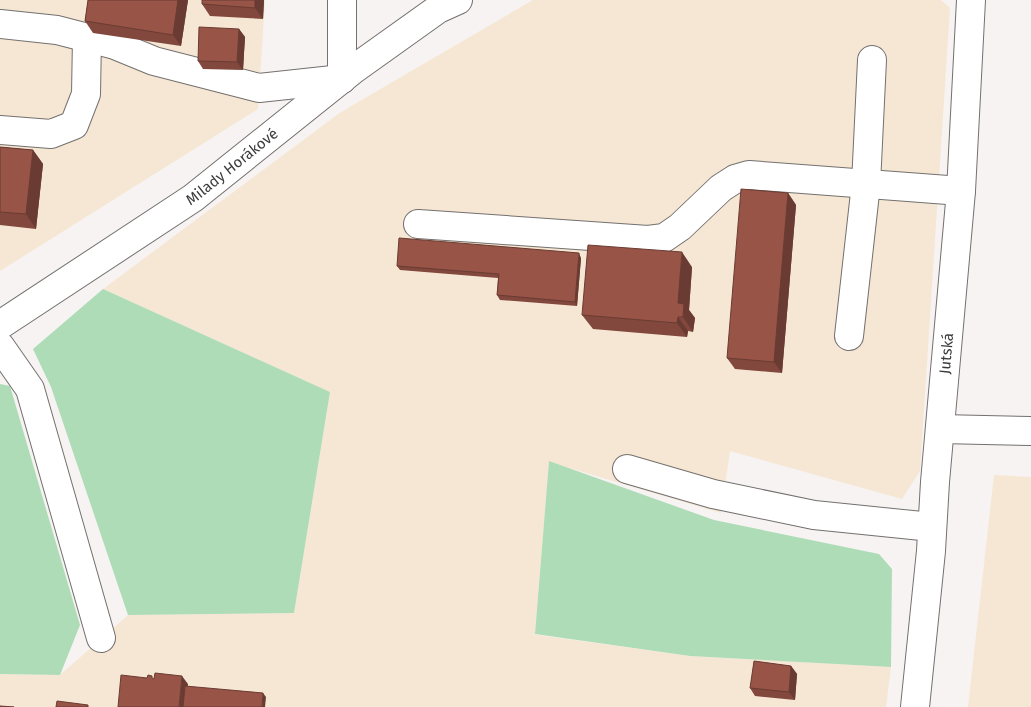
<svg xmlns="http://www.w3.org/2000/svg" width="1031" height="707" viewBox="0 0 1031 707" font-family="'Fira Sans',sans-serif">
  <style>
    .industrial { fill: #f6e7d4 }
    .green { fill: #aedcb7 }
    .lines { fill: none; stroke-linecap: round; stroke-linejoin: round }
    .minor-casing { stroke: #73706e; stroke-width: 30 }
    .minor { stroke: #fff; stroke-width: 28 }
    .wall { fill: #82483d }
    .shaded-wall { fill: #6a3b32 }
    .building { fill: #975447; stroke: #6a3b32 }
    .labels { text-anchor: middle; stroke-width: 5; stroke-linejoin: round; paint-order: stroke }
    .street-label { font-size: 15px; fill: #3d3b3b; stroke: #f6f3f2 }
  </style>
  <rect width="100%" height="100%" fill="#f6f3f2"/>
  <g class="industrial">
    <polygon points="0,0 265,0 258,109 0,271"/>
    <polygon points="533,0 941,0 950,8 920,471 902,499 730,451 721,513 549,462 535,634 530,634 690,656 891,667 886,707 0,707 0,674 60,675 128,615 294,613 330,392 103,289 341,112"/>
    <polygon points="994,475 1031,477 1031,707 968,707"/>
  </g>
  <g class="green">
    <polygon points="103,289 330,392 294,613 128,615 51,387 33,349"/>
    <polygon points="0,384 10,386 80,625 60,675 0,674"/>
    <polygon points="549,461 714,520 879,554 892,569 891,667 690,656 535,634"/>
  </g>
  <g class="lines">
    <defs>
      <g id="minor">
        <polyline points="342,0 342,79"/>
        <polyline points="0,24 57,30 115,45 154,61 259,88 342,79"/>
        <polyline points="0,130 51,134 74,125 86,94 87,38"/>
        <polyline points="418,224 648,240 664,238 680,227 721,188 735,179 749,175 961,191"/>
        <path id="s1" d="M 0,325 L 193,198 L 354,69 L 438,9 L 458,0"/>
        <polyline points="849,336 866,184 872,60"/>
        <polyline points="0,346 30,389 101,638"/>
        <polyline points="940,429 1031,431"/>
        <polyline points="627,469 713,494 814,515 932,527"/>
        <path id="s2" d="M 915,707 L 931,551 L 935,482 L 961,191 L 971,0"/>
      </g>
    </defs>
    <use href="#minor" class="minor-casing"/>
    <use href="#minor" class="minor"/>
  </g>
  <g class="wall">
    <polygon points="88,0 188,0 181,46 93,33 85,21"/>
    <polygon points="202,0 264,0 263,19 210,16 202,4"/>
    <polygon points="239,29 245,37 243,70 203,69 198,61"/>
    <polygon points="0,147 33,150 43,164 36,229 0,225"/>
    <polygon points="788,193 796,205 782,373 735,369 727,358"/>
    <polygon points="581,258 577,306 500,300 497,295 498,278 400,270 397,266"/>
    <polygon points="692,267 689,310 695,318 693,332 688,331 687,337 593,329 582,315"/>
    <polygon points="791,666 797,674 795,700 755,696 750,688"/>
  </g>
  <g class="shaded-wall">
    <polygon points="178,0 188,0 181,46 173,35"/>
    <polygon points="255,0 264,0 263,19 255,8"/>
    <polygon points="239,29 245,37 243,70 237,62"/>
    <polygon points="33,150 43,164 36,229 26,214"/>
    <polygon points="788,193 796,205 782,373 774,362"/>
    <polygon points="682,252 692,267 689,310 695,318 693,332 683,317 678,303"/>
    <polygon points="579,253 581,258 577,306 575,302"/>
    <polygon points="678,317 688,331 687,337 677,323"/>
    <polygon points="791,666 797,674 795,700 789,692"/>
    <polygon points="182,676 188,684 186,707 179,707"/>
    <polygon points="263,693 266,697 265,707 262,707"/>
  </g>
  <g class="building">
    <polygon points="88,0 178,0 173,35 85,21"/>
    <polygon points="202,0 255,0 255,8 202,4"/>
    <polygon points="199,27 239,29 237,62 198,61"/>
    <polygon points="0,147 33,150 26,214 0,212"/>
    <polygon points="741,189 788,193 774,362 727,358"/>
    <polygon points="399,238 579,253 575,302 497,295 499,274 397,266"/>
    <polygon points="588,245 682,252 678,303 684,304 683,317 678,317 677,323 582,315"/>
    <polygon points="754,661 791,666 789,692 750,688"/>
    <polygon points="155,673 182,676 179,707 118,707 121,675 147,678 148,675 152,676 152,678 154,679"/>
    <polygon points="185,686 263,693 262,707 183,707"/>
    <polygon points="57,701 88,705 88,707 56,707"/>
    <polygon points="0,706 14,707 0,707"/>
  </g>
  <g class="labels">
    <g class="street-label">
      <text dy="5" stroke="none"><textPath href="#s1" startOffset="281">Milady Horákové</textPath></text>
      <text dy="5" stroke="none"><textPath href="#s2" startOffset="355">Jutská</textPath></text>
    </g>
  </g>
</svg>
